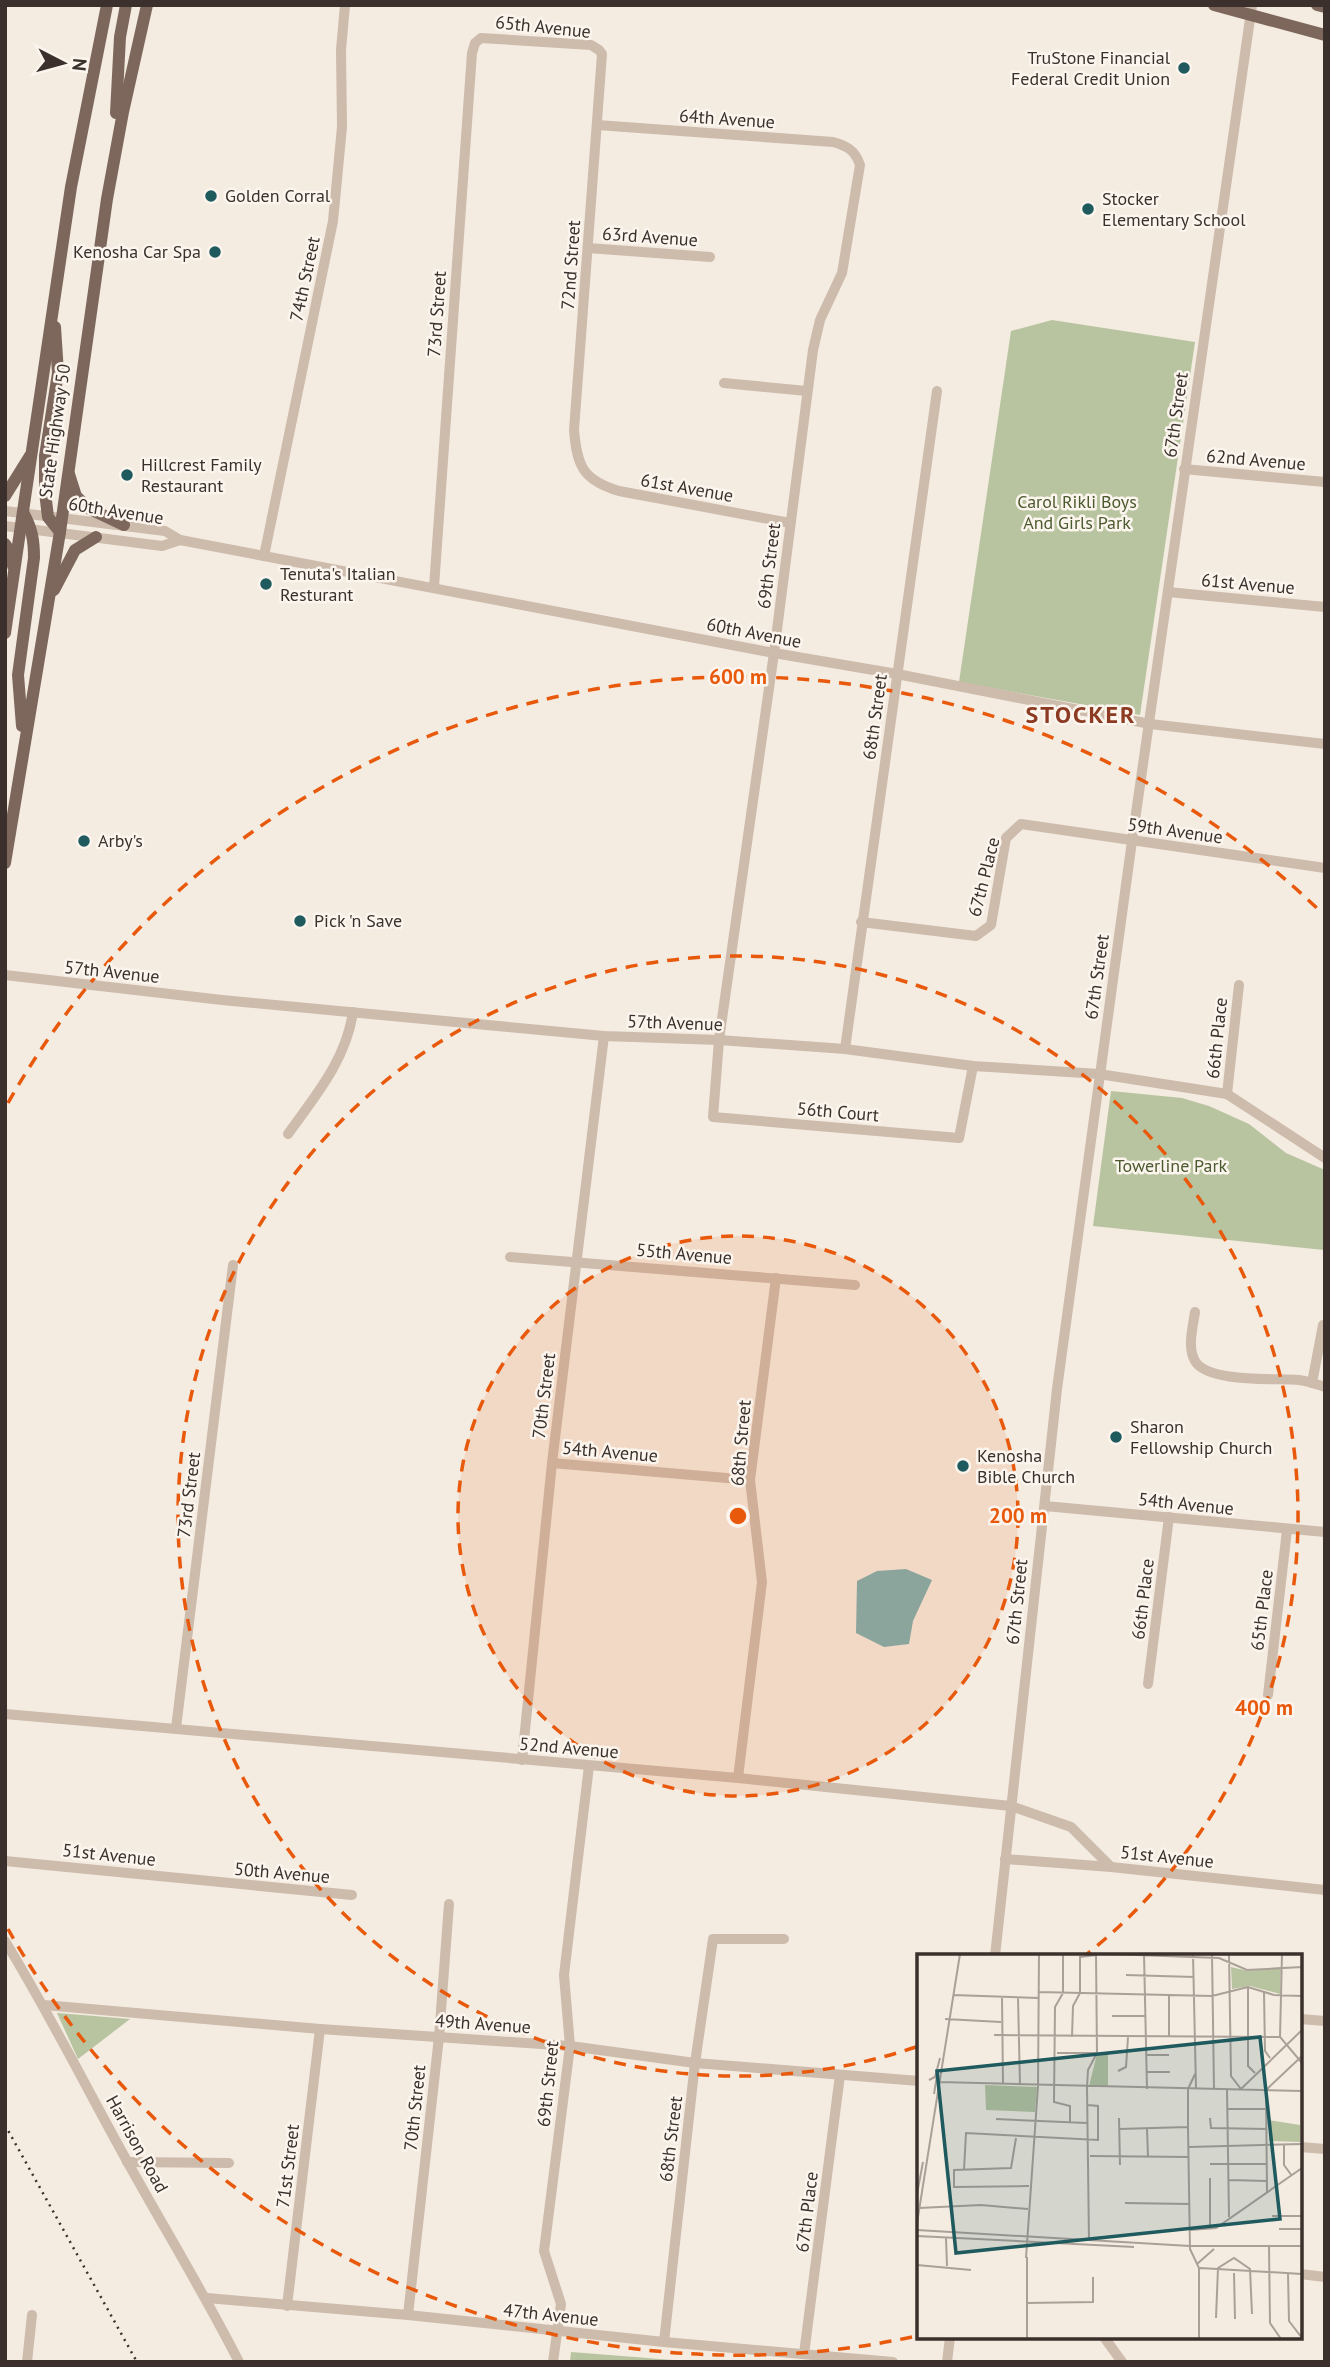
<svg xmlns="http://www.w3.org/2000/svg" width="1330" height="2367" viewBox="0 0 1330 2367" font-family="'PT Sans',sans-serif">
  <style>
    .green { fill: #b8c4a0 }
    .water { fill: #7fb0b2 }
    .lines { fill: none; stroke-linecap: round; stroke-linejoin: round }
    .minor { stroke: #cdbbac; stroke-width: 10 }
    .major { stroke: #7d675c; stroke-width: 12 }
    .rail { stroke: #3b302b; stroke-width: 2.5; stroke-dasharray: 2 5; stroke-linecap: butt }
    .ring { fill: none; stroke: #e8590c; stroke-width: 3.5; stroke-dasharray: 12 9 }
    .poi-dot { fill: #1f5a5e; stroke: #fbf5ee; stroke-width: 2.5 }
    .labels { text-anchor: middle; stroke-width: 5; stroke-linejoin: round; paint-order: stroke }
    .street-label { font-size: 18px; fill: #3b302b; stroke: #fbf5ee }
    .poi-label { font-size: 18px; fill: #3b302b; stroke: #fbf5ee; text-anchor: start }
    .park-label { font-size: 18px; fill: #4a5a2e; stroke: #fbf5ee }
    .district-label { font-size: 24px; font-weight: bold; letter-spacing: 2px; fill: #8c3b22; stroke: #fbf5ee }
    .inset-road { fill: none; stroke: #aaa098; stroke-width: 2 }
    .view { fill: #1f5a5e; fill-opacity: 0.15; stroke: #1f5a5e; stroke-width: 3.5 }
    .inset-edge { fill: none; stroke: #3b302b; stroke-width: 3.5 }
    .centre { fill: #e8590c; stroke: #fbf5ee; stroke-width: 3.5 }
    .ring-label { font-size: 21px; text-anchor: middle; font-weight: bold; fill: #e8590c; stroke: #fbf5ee; stroke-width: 5; stroke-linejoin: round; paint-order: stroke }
  </style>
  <rect width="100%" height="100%" fill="#f4ebe1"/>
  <g class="green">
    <polygon points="1052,320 1195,342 1140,715 959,682 1011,331"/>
    <polygon points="1111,1091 1182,1098 1209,1106 1249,1124 1286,1153 1325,1170 1324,1250 1093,1226"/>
    <polygon points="57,2013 58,2013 130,2019 78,2059"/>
    <polygon points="571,2352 698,2362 570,2362"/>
  </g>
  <polygon class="water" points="906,1569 932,1580 913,1621 909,1644 884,1647 856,1633 857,1581 877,1571"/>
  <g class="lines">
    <g class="minor">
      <path d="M 597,125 L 833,142 C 847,146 855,150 860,165 L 842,273 L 820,320 L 813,350 L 774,653 L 719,1040 L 713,1117 L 959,1138 L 973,1066"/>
      <polyline points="588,248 710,257"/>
      <polyline points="724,383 807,391"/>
      <polyline points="1184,469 1325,482"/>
      <polyline points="5,511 165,531 180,540 774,653 897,674 1150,724 1325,744"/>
      <polyline points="5,526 162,546 180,540"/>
      <polyline points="264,556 333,221 342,127 341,50 345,5"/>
      <path d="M 434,587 L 472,53 L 475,43 L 481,38 L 591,45 L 599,50 L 602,54 L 574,430 C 577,465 582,480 619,491 L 790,523"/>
      <polyline points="1168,592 1325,607"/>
      <polyline points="861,922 976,936 991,925 1006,838 1021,824 1325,868"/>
      <polyline points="5,975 222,1000 604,1036 719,1040 845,1049 973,1066 1099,1074 1227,1094 1325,1158"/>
      <polyline points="845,1049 937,391"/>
      <polyline points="1227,1094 1239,985"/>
      <path d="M 288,1134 C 316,1095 346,1060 353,1012"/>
      <polyline points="510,1257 855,1285"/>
      <path d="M 1195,1312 C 1193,1326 1187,1348 1195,1361 C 1208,1383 1275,1378 1299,1380 C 1308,1381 1316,1384 1325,1387"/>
      <polyline points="1312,1383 1323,1325"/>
      <polyline points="552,1463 750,1480"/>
      <polyline points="1045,1506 1325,1532"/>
      <polyline points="1148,1684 1169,1517"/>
      <polyline points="1268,1695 1287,1530"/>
      <polyline points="5,1714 738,1778 1011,1806 1071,1827 1111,1867"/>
      <polyline points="176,1728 233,1265"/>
      <polyline points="522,1760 552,1463 604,1036"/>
      <polyline points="738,1778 762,1582 750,1480 776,1278"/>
      <polyline points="1005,1859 1111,1867 1325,1890"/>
      <polyline points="5,1861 352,1895"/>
      <path d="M 5,1941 C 49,2013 86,2087 127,2161 C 164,2228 204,2293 239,2362"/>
      <polyline points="995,1956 1057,1389 1132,841 1252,5"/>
      <polyline points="44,2005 320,2029 570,2046 695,2063 919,2081"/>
      <polyline points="1300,2019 1325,2021"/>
      <polyline points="1300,2147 1325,2149"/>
      <polyline points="127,2162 229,2163"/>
      <polyline points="1300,2274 1325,2277"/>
      <polyline points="207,2298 408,2315 664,2342 893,2362"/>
      <polyline points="287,2306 320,2029"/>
      <polyline points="408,2315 439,2037 449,1904"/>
      <polyline points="1104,2337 1122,2362"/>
      <polyline points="664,2342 695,2063 713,1939 784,1939"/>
      <polyline points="804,2354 840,2075"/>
      <polyline points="27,2362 32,2315"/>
      <polyline points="553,2362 561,2304 544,2251 570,2046 564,1975 589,1766"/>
      <polyline points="947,2362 950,2337"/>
    </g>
    <g class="major">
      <polyline points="1214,5 1325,35"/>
      <polyline points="1317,5 1325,7"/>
      <polyline points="116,113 120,37 126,5"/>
      <polyline points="55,327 58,373 45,456 45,492 48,517 60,532"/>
      <polyline points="69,474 76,496 88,508 124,525"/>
      <polyline points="5,496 30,456"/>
      <polyline points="5,544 11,553 13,566"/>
      <polyline points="54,590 75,550 96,537"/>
      <polyline points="5,633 71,187 107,5"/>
      <path d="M 22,726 L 18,675 L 34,558 C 34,540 32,529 24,514"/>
      <polyline points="5,863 60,532 107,199 123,112 147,5"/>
    </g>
    <polyline class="rail" points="5,2125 137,2362"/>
  </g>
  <circle cx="738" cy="1516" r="280" fill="#e8590c" fill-opacity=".12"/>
  <g class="ring">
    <circle cx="738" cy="1516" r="280"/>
    <path d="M916 2047A560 560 0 1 1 1087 1954"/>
    <path d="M912 2337A839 839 0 0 1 8 1929M8 1103A839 839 0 0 1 1321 912"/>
  </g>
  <g class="poi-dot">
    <circle cx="1184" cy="68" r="7"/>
    <circle cx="211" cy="196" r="7"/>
    <circle cx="1088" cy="209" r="7"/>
    <circle cx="215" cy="252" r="7"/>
    <circle cx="127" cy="475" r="7"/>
    <circle cx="266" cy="584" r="7"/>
    <circle cx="84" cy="841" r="7"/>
    <circle cx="300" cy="921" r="7"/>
    <circle cx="1116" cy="1437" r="7"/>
    <circle cx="963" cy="1466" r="7"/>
  </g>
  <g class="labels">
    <g class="street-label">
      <text transform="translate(543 27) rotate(6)" y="6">65th Avenue</text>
      <text transform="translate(727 119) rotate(4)" y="6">64th Avenue</text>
      <text transform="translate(650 237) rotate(4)" y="6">63rd Avenue</text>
      <text transform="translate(571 265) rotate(-86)" y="6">72nd Street</text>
      <text transform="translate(305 279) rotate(-78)" y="6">74th Street</text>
      <text transform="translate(437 314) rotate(-86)" y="6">73rd Street</text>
      <text transform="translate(1176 415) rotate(-82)" y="6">67th Street</text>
      <text transform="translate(55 431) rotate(-82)" y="6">State Highway 50</text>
      <text transform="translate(1256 460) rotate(5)" y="6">62nd Avenue</text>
      <text transform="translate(687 488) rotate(10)" y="6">61st Avenue</text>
      <text transform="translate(116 511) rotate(9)" y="6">60th Avenue</text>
      <text transform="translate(769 566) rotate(-83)" y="6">69th Street</text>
      <text transform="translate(1248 584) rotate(5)" y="6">61st Avenue</text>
      <text transform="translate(754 633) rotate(11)" y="6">60th Avenue</text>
      <text transform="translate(875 717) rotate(-82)" y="6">68th Street</text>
      <text transform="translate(1175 831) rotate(8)" y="6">59th Avenue</text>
      <text transform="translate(984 877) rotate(-76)" y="6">67th Place</text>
      <text transform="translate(112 972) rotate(6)" y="6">57th Avenue</text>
      <text transform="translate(1097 977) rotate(-82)" y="6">67th Street</text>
      <text transform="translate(675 1023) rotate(2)" y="6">57th Avenue</text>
      <text transform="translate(1217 1038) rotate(-84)" y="6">66th Place</text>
      <text transform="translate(838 1112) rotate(5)" y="6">56th Court</text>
      <text transform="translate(684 1254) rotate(5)" y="6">55th Avenue</text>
      <text transform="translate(544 1396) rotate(-83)" y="6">70th Street</text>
      <text transform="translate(741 1443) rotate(-85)" y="6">68th Street</text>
      <text transform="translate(610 1452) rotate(5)" y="6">54th Avenue</text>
      <text transform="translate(189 1495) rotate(-83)" y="6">73rd Street</text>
      <text transform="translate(1186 1504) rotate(6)" y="6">54th Avenue</text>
      <text transform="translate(1143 1599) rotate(-83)" y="6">66th Place</text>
      <text transform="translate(1017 1602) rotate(-84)" y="6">67th Street</text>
      <text transform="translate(1262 1610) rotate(-83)" y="6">65th Place</text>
      <text transform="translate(569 1748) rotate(5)" y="6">52nd Avenue</text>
      <text transform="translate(109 1855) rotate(6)" y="6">51st Avenue</text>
      <text transform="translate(1167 1857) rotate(6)" y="6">51st Avenue</text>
      <text transform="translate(282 1873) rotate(5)" y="6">50th Avenue</text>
      <text transform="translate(483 2024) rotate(4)" y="6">49th Avenue</text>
      <text transform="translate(548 2084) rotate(-84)" y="6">69th Street</text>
      <text transform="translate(415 2108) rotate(-84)" y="6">70th Street</text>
      <text transform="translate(671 2139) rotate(-83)" y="6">68th Street</text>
      <text transform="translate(137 2144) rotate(61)" y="6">Harrison Road</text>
      <text transform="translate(288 2166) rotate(-83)" y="6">71st Street</text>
      <text transform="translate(807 2212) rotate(-83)" y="6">67th Place</text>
      <text transform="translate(551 2315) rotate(6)" y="6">47th Avenue</text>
    </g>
    <g class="poi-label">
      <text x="1170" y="64" text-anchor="end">TruStone Financial<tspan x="1170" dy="21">Federal Credit Union</tspan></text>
      <text x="225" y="202">Golden Corral</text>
      <text x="1102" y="205">Stocker<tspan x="1102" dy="21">Elementary School</tspan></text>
      <text x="201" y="258" text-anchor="end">Kenosha Car Spa</text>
      <text x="141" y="471">Hillcrest Family<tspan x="141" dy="21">Restaurant</tspan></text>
      <text x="280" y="580">Tenuta's Italian<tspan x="280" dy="21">Resturant</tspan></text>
      <text x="98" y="847">Arby's</text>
      <text x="314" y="927">Pick 'n Save</text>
      <text x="1130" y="1433">Sharon<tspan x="1130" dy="21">Fellowship Church</tspan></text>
      <text x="977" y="1462">Kenosha<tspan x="977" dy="21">Bible Church</tspan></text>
    </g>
    <g class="park-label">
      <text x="1077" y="508">Carol Rikli Boys<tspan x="1077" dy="21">And Girls Park</tspan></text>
      <text x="1171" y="1172">Towerline Park</text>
    </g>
    <g class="district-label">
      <text x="1081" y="723">STOCKER</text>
    </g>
  </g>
  <g transform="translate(917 1954)">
    <rect width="385" height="385" fill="#f4ebe1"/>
    <path d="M 314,13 L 331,17 L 364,13 L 363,40 L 333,32 L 315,35 ZM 180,100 L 191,100 L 191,132 L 172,132 ZM 68,131 L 120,133 L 118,158 L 69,156 ZM 352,166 L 383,171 L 383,188 L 352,187 Z" fill="#b8c4a0"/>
    <path class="inset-road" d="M 146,0 L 146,39 L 138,53 L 137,148 L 153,152 L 153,168M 192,0 L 302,4 L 330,16 L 385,13M 227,0 L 230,135M 276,0 L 279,135M 295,0 L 297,135M 312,0 L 314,122 L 324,135 L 385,76M 365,0 L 363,83 L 385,109M 385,0 L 385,69M 209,21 L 277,23M 331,33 L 331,112 L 338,119M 122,38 L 295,42 L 331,33 L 357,41 L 385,42M 347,38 L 348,97 L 353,104M 36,41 L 122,44M 252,42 L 252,82M 85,43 L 86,130M 101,43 L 103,131M 195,62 L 228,62M 28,65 L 84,68M 77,81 L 363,83M 155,83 L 156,52 L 163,39 L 163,3 L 179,1M 140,99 L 180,99M 230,101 L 252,101M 201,117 L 209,113 L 211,83M 230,118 L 253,118M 278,120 L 271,135 L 271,173 L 273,295 L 282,314 L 282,385M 12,126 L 18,123 L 23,104M 23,128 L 385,137M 310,136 L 312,263M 17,140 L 21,115M 311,155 L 349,155M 202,164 L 203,211M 293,164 L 294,174 L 350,175M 79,165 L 170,169M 202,175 L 271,173M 230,175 L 231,203M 99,184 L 94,214 L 37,216 L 37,233 L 112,232M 367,190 L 367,211 L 375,222M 272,193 L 385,190M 173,202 L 272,203M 293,210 L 350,210M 47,216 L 49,179 L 181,186 L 181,152 L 171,151M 293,224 L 293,275M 312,226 L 350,227M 350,238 L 349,136 L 385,102M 0,240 L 6,208M 208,249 L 273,250M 2,254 L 64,251 L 111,255M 355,262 L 385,262M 0,269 L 43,0M 362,275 L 385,275M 0,276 L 273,292 L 385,292M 273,276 L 299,274 L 385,214M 0,282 L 217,293M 29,284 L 30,312M 172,287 L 170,133 L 171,116 L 180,99 L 179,0M 352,292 L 353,369 L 364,385M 109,304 L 121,132 L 122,0M 280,310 L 297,295M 0,311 L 54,316M 283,314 L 385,320M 317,319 L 318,365M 371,320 L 372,367 L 385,384M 109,349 L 176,348 L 176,323M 299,364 L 301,314 L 317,304 L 333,315 L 335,360M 110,385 L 110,303"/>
    <path class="view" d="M 343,83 L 363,265 L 39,299 L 20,117 Z"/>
    <rect width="385" height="385" class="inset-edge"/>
  </g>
  <circle cx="738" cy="1516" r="10" class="centre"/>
  <g class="ring-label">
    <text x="738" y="684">600 m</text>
    <text x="1018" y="1523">200 m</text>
    <text x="1264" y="1715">400 m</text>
  </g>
  <rect width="1330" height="2367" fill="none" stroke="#3b302b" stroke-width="14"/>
  <g transform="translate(63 63) rotate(96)" stroke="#fbf5ee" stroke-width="5" paint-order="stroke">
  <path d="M0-5L12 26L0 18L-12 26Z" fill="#3b302b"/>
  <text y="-10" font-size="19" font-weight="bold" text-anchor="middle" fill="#3b302b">N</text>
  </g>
</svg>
